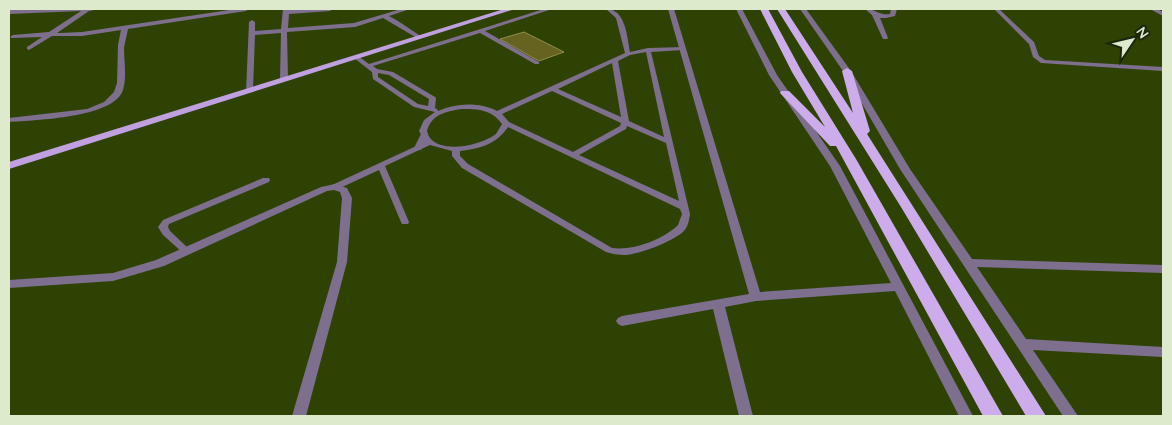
<svg xmlns="http://www.w3.org/2000/svg" width="1172" height="425" viewBox="0 0 1172 425" font-family="Quicksand,sans-serif">
  <style>
    .building { fill: #65631f; stroke: #908e4c }
    .lines { fill: none; stroke-linecap: round; stroke-linejoin: round }
    .service { fill: #7e6f8e; fill-rule: evenodd }
    .minor { fill: #7e6f8e; fill-rule: evenodd }
    .primary { fill: #c1a0e0; fill-rule: evenodd }
    .trunk { fill: #ccaceb; fill-rule: evenodd }
  </style>
  <rect width="100%" height="100%" fill="#2e4303"/>
  <polygon class="building" points="524,32 564,52 539,61 500,39"/>
  <g class="lines">
    <g class="service">
      <path d="M 544,9 L 552,9 L 485,31 L 539,62 L 539,64 L 535,64 L 480,33 L 373,66 L 377,69 L 393,72 L 435,97 L 436,98 L 435,108 L 437,109 L 438,111 C 456,103 479,102 497,111 L 625,53 L 616,18 L 606,9 C 626,9 627,37 630,52 L 648,48 L 685,47 L 685,49 L 683,50 L 651,52 L 690,214 C 689,221 688,227 683,232 C 671,242 640,254 625,255 C 618,255 612,254 606,252 L 462,168 L 452,156 L 452,151 L 430,145 L 385,166 L 409,222 L 408,224 L 402,224 L 401,222 L 379,170 L 338,189 L 332,189 L 331,187 L 332,185 L 425,142 L 419,131 L 424,120 L 435,112 L 414,107 L 373,79 L 372,72 L 354,58 L 354,56 L 358,56 L 369,64 ZM 646,52 L 664,137 L 629,121 L 618,61 L 630,55 ZM 612,63 L 621,117 L 558,89 ZM 378,73 L 389,75 L 429,99 L 428,106 L 418,104 L 378,77 ZM 552,91 L 621,123 L 620,126 L 573,152 L 509,122 L 502,114 ZM 461,109 C 478,109 491,109 502,124 C 500,127 498,131 496,134 C 482,145 443,154 430,138 C 428,136 428,133 427,131 C 432,114 445,112 461,109 ZM 627,126 L 666,143 L 679,201 L 579,155 L 626,129 ZM 508,127 L 680,209 L 682,214 L 678,225 C 663,240 632,251 612,248 L 468,164 L 460,156 L 460,151 C 479,149 497,144 508,127 Z"/>
      <polygon points="994,9 999,9 1034,42 1039,56 1045,60 1163,67 1163,71 1041,63 1033,57 1029,44"/>
      <polygon points="263,178 269,178 270,180 269,182 169,224 168,227 170,231 189,249 191,251 189,253 183,253 163,235 158,227 163,220"/>
    </g>
    <g class="minor">
      <path d="M 52,9 L 100,9 L 89,11 L 57,33 L 60,33 L 82,32 L 236,9 L 249,9 L 246,11 L 128,29 C 127,35 125,41 124,48 C 124,62 127,77 123,90 C 114,118 35,120 9,122 L 9,118 L 87,109 L 104,102 L 114,92 L 117,83 L 118,45 L 121,30 L 82,36 L 52,36 L 29,50 L 27,49 L 27,47 L 42,37 L 11,38 L 11,36 L 13,35 L 49,32 L 81,11 L 9,14 L 9,10 Z"/>
      <polygon points="283,9 333,9 330,11 289,14 288,28 354,23 401,9 410,9 389,16 398,21 422,37 417,38 383,18 355,27 287,32 288,79 284,81 280,79 281,33 255,35 253,90 249,92 246,92 249,22 252,20 255,22 255,31 281,29"/>
      <polygon points="668,9 674,9 760,292 891,283 830,166 769,75 736,9 742,9 777,75 840,166 973,416 959,416 895,291 756,301 725,307 753,416 739,416 713,309 622,326 618,324 616,321 618,318 622,316 749,294"/>
      <polygon points="800,9 806,9 851,71 910,169 972,259 1163,265 1163,273 977,267 1026,339 1163,347 1163,357 1033,350 1078,416 1063,416 900,169 843,71"/>
      <path d="M 865,9 C 874,8 880,16 890,14 L 891,9 L 897,9 L 895,16 L 886,18 L 880,18 L 888,38 L 887,39 L 883,39 L 872,15 Z"/>
      <polygon points="1150,9 1157,9 1163,12 1163,16"/>
      <polygon points="424,133 428,136 421,150 415,150 414,148 421,134"/>
      <polygon points="335,184 347,188 352,198 347,262 306,416 292,416 337,262 342,198 340,192 334,190 327,191 164,266 113,281 9,288 9,280 113,273 156,260 321,187"/>
    </g>
    <polygon class="primary" points="504,9 515,9 9,169 9,162"/>
    <g class="trunk">
      <polygon points="760,9 768,9 802,72 856,159 1003,416 983,416 836,146 830,146 780,93 781,91 789,91 825,127 792,72"/>
      <polygon points="777,9 785,9 853,113 842,71 847,68 852,71 870,131 867,134 1046,416 1026,416 901,207"/>
    </g>
  </g>
  <rect width="1172" height="425" fill="none" stroke="#ddebcc" stroke-width="20"/>
  <g transform="translate(1132 40) rotate(55)" stroke="#1c260d" stroke-width="4" paint-order="stroke">
  <path d="M0-4L9 19L0 12L-9 19Z" fill="#ddebcc"/>
  <text y="-8" font-size="14" font-weight="bold" text-anchor="middle" fill="#ddebcc">N</text>
  </g>
</svg>
